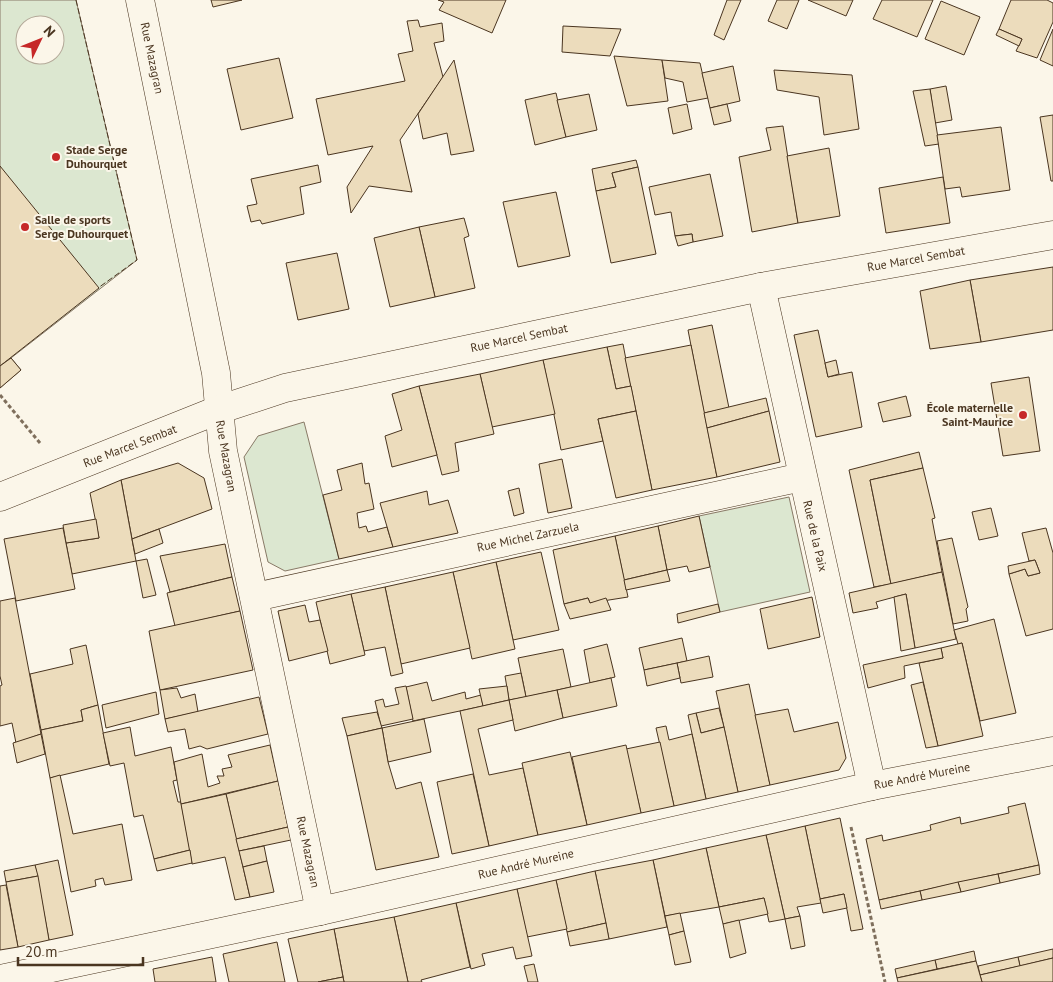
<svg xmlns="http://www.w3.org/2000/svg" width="1053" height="982" viewBox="0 0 1053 982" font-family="'PT Sans',sans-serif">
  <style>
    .green { fill: #dce7d0; stroke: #887966; fill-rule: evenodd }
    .building { fill: #ecdcbc; stroke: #4a3520 }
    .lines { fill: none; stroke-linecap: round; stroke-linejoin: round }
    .street-casing { stroke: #4a3520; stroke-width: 29 }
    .path { stroke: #7f6f5c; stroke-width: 3; stroke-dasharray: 4 2.5; stroke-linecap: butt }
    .street { stroke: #fbf6e9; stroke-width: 28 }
    .fence { stroke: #4a3520; stroke-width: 1; stroke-dasharray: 6 2.5; stroke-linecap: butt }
    .poi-dot { fill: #c62828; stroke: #fbf6e9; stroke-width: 2 }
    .labels { text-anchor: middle; stroke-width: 4; stroke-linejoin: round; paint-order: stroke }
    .street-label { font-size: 12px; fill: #4a3520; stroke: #fbf6e9 }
    .poi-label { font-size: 12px; font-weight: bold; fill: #4a3520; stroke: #fbf6e9; text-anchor: start }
  </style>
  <rect width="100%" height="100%" fill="#fbf6e9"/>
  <g class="green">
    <path d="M 0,0 L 76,0 L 137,260 L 11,358 L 21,370 L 0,388 ZM 25,25 L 55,25 L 55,55 L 25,55 Z"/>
    <polygon points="304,422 339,559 285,571 268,562 244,457 258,436"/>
    <polygon points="789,497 810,592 720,612 699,516"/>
  </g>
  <g class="building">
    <polygon points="211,0 242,0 213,7"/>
    <polygon points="438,0 506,0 492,33 439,10 444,2"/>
    <polygon points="727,0 741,0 724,40 714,35"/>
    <polygon points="777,0 799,0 787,29 768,21"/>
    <polygon points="808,0 853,0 846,16"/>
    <polygon points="882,0 933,0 917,37 873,19"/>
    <polygon points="1011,0 1047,0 1053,3 1053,22 1037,58 1016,51 1022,39 999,29"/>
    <polygon points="941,1 980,17 964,55 925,39"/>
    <polygon points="418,20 420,27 442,23 444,41 434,43 443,77 400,140 412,192 369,186 351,213 347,187 373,146 328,155 316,99 405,81 398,54 413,51 407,21"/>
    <polygon points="563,26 621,29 610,56 562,52"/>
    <polygon points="999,29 1022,39 1019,46 996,35"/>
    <polygon points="1053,29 1053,66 1040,60"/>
    <polygon points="614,56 662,60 668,101 627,106"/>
    <polygon points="279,58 293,118 241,130 227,69"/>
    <polygon points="454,60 474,151 451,155 447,133 423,139 418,114"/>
    <polygon points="662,60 700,63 708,98 687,102 683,82 665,78"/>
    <polygon points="733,66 740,101 710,108 702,73"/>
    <polygon points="774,70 852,75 859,129 824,135 819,97 777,90"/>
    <polygon points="946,86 952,120 935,123 930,89"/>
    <polygon points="930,89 939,144 925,146 913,91"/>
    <polygon points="556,93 566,137 535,145 525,100"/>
    <polygon points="589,94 597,130 566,137 557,100"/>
    <polygon points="687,104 692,129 673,134 668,108"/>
    <polygon points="727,104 731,121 714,125 710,108"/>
    <polygon points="1053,115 1053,181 1051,181 1040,117"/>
    <polygon points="783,126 798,223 752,232 739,157 771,150 766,128"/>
    <polygon points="1001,127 1010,190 962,197 960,187 945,189 937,135"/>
    <polygon points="829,148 840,216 798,223 787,156"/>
    <polygon points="636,160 638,167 612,173 616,187 596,191 592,169"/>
    <polygon points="318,165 321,182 300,187 304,214 262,224 260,220 251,222 247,206 257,204 251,179"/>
    <polygon points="0,166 99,288 0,366"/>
    <polygon points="638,167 656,254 611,263 596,191 616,187 612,173"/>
    <polygon points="710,174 723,236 693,242 692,234 675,236 671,212 655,215 649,187"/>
    <polygon points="943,177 950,223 886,233 879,188"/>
    <polygon points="556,192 570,256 518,267 503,202"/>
    <polygon points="464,218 469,236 464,238 475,288 435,297 419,227"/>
    <polygon points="419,227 435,297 390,307 374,238"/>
    <polygon points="692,234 693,242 678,246 675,236"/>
    <polygon points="337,253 349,309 298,320 286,263"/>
    <polygon points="1053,267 1053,330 981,342 970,280"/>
    <polygon points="970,280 981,342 930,349 920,291"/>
    <polygon points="712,325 729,408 704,413 688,330"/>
    <polygon points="818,330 828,377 852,372 862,427 816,437 794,335"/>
    <polygon points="623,344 631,386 616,389 607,347"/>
    <polygon points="691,345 717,477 652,490 625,358"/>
    <polygon points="607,347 616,389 631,386 636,411 598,419 603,441 561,450 543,360"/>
    <polygon points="11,358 21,370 0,388 0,366"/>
    <polygon points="543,360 555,414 492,427 480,374"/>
    <polygon points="836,360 839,374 828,377 825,363"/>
    <polygon points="480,374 494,434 455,443 459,471 442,475 419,386"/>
    <polygon points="1029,377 1040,451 1003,456 991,383"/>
    <polygon points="419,386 437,455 392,467 385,436 402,430 392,394"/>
    <polygon points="906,396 911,416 883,422 878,403"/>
    <polygon points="766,398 769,411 707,428 704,413"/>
    <polygon points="636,411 652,490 616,498 598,419"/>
    <polygon points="769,411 780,462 717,477 707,428"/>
    <polygon points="919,452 923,468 870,480 891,584 874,587 849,470"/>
    <polygon points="562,459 572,508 548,513 539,464"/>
    <polygon points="178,463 204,478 212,509 132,539 121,480"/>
    <polygon points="362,463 365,484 369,483 374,509 357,513 359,528 366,526 368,532 387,527 393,547 339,559 323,495 342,490 337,470"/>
    <polygon points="923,468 935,518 932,519 942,572 891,584 870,480"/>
    <polygon points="121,480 136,561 72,574 66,543 99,538 90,493"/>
    <polygon points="519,488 524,513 514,516 508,491"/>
    <polygon points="427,491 429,505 448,500 458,533 393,547 380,503"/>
    <polygon points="991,508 998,536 979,540 972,512"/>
    <polygon points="699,516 710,567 689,572 687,566 667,570 658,526"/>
    <polygon points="96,519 99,538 66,543 63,525"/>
    <polygon points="658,526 667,570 624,580 615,536"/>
    <polygon points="63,528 75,589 16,601 4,539"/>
    <polygon points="1046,528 1053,553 1053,629 1026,636 1009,574 1025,569 1028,576 1040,573 1035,560 1029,561 1022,533"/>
    <polygon points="159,529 163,543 135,554 132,539"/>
    <polygon points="615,536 628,597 590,603 588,598 564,604 553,550"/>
    <polygon points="952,538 968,607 966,609 968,621 953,624 937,541"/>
    <polygon points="225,544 232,577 170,592 160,556"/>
    <polygon points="541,552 559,630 513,640 496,562"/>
    <polygon points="147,559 156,595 143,598 136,561"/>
    <polygon points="1035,560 1040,573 1028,576 1025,569 1009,574 1008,566"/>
    <polygon points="496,562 515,649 472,659 453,572"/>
    <polygon points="667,570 670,581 626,590 624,580"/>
    <polygon points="453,572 470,648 401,664 385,587"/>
    <polygon points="942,572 956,639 915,648 906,594 876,602 878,608 853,613 849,593"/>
    <polygon points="232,577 240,611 175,626 167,593"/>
    <polygon points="385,587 403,673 391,676 385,647 364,651 351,594"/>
    <polygon points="351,594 365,655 330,664 316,602"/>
    <polygon points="906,594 915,648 901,651 894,597"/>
    <polygon points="812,597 820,637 768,649 760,609"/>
    <polygon points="15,598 41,734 16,743 12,723 0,726 0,686 2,685 0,676 0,601"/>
    <polygon points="588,598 590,603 606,598 611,610 570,619 564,604"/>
    <polygon points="718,604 720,612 678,623 677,614"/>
    <polygon points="305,605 309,622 320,620 328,651 289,661 278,611"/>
    <polygon points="240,611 253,670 160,690 149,631"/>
    <polygon points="994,619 1016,713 980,721 962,643 958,644 954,630"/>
    <polygon points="682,638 687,661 644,670 639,648"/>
    <polygon points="962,643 983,736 938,746 919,663 943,658 941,648"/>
    <polygon points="607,644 615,677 590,683 584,650"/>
    <polygon points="86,645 98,705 81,710 83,721 41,730 30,674 73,664 70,649"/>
    <polygon points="941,648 943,658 904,666 905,678 868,688 863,665"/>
    <polygon points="563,649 571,687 526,697 518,658"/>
    <polygon points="709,656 713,677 681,683 677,663"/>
    <polygon points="677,663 680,678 647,686 644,670"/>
    <polygon points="521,673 526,697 509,700 505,676"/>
    <polygon points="611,678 617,706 563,718 557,690"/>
    <polygon points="427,682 432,701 465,692 466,699 481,695 483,706 413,721 406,687"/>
    <polygon points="923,682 938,746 926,748 911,685"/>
    <polygon points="749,684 770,785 738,792 716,691"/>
    <polygon points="406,686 413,719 381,726 375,701 383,699 385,707 399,704 395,688"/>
    <polygon points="507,686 509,700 483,706 479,689"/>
    <polygon points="177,688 181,698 195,694 198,712 165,719 160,690"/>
    <polygon points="557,690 563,718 515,731 509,700"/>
    <polygon points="156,692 159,714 106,728 102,705"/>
    <polygon points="259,697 268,734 207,749 200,746 189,749 185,729 168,732 165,719"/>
    <polygon points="509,700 513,720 478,729 489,775 523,768 538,835 489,846 460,711"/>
    <polygon points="98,705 109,764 50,778 41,730 83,721 81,710"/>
    <polygon points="719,708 724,727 701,733 696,713"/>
    <polygon points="788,709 794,732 838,722 846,758 839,770 770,785 755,715"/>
    <polygon points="377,712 382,728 347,736 342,718"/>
    <polygon points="696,713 701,733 724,727 738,792 706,799 688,715"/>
    <polygon points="424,719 431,752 388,762 382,728"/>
    <polygon points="666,726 669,740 692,734 706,799 674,806 656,728"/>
    <polygon points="130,727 135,756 171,747 177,780 173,781 178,802 181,802 190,850 154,859 143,815 134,817 124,763 110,766 103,733"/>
    <polygon points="382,728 388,762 396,789 421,782 439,857 376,870 347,736"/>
    <polygon points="41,734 45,754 17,763 13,743"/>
    <polygon points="660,742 674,806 641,813 626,749"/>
    <polygon points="270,745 278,781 181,804 174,762 202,754 208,787 220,783 217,776 224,776 222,769 232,767 228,755"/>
    <polygon points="626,745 641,813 587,825 572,757"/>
    <polygon points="570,752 587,825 538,835 522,763"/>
    <polygon points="473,774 489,846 452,854 437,782"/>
    <polygon points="60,775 73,834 122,824 132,880 105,885 103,878 95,880 96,886 71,892 50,778"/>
    <polygon points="278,781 288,827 236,839 226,794"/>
    <polygon points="226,794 250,897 235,900 225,857 192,864 181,804"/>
    <polygon points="1025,803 1039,865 879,900 866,839 882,835 883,841 931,830 930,825 960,817 961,824 1009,813 1008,807"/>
    <polygon points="840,818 863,929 851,931 844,894 820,899 805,826"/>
    <polygon points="805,826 821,903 797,907 800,916 785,919 766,835"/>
    <polygon points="288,827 291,840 239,851 236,839"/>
    <polygon points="766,835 785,919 769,922 764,898 719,907 706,848"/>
    <polygon points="264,846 267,861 243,867 239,851"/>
    <polygon points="706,848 719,907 665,916 653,860"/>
    <polygon points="190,850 192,863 157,871 154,859"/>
    <polygon points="58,860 73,935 49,940 35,865"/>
    <polygon points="653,860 667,927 609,939 595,871"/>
    <polygon points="267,861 274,892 250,897 243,867"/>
    <polygon points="35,865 38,876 6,882 4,871"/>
    <polygon points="1039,865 1040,874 1000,883 998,874"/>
    <polygon points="595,871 606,923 567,932 556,880"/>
    <polygon points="998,874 1000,883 961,892 958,882"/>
    <polygon points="38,876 49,940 18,947 6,882"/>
    <polygon points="556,880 567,929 527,937 517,889"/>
    <polygon points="958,882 961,892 922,900 920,891"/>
    <polygon points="6,885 18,947 0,950 0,886"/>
    <polygon points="517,889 532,956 516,959 513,947 482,954 485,965 471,969 456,903"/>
    <polygon points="920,891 922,900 881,909 879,900"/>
    <polygon points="844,894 847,908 823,913 820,899"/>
    <polygon points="764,898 768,914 723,924 719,907"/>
    <polygon points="456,903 470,967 421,980 422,982 408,982 394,917"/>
    <polygon points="680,913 684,931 669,935 665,916"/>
    <polygon points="800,916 805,946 791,949 785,919"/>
    <polygon points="394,917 408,982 344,982 334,929"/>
    <polygon points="739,920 746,953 730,958 723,924"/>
    <polygon points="606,923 609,939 570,946 567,932"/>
    <polygon points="334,929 343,977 318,982 298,982 288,939"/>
    <polygon points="684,931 691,962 675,965 669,935"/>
    <polygon points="277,942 285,982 229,982 223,954"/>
    <polygon points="1053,949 1053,958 1020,966 1018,957"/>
    <polygon points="974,951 976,961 937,969 935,960"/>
    <polygon points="212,957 216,982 155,982 153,969"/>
    <polygon points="1018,957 1020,966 980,975 978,966"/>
    <polygon points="1053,958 1053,982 982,982 980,975"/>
    <polygon points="935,960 937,969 897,978 895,969"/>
    <polygon points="976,961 982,982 898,982 897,978"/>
    <polygon points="534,964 538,982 528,982 524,966"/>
    <polygon points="343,977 344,982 318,982"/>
  </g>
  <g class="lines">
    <defs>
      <g id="street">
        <polyline points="140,0 216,373 223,451 320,911"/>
        <polyline points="761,287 872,786"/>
        <polyline points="0,497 218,410 285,388 761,287 1053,235"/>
        <polyline points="255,597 802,477"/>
        <polyline points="0,979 320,911 872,786 1053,751"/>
      </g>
    </defs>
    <use href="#street" class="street-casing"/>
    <g class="path">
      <polyline points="0,395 40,443"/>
      <polyline points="851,827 885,982"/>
    </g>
    <use href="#street" class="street"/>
    <polyline class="fence" points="76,0 137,260 98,288"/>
  </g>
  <g class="poi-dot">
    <circle cx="56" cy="157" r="5"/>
    <circle cx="25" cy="227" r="5"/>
    <circle cx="1023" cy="415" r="5"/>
  </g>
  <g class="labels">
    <g class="street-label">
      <text transform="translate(152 58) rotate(78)" y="4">Rue Mazagran</text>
      <text transform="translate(916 259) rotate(-10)" y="4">Rue Marcel Sembat</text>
      <text transform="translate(519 338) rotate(-12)" y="4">Rue Marcel Sembat</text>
      <text transform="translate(130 446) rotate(-21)" y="4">Rue Marcel Sembat</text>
      <text transform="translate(226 456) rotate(80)" y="4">Rue Mazagran</text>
      <text transform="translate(815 536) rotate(77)" y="4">Rue de la Paix</text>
      <text transform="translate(528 537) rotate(-12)" y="4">Rue Michel Zarzuela</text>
      <text transform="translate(922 776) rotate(-11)" y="4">Rue André Mureine</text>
      <text transform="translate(308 852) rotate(78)" y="4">Rue Mazagran</text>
      <text transform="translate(526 864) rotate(-13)" y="4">Rue André Mureine</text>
    </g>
    <g class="poi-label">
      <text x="66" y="154">Stade Serge<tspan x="66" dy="14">Duhourquet</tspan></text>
      <text x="35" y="224">Salle de sports<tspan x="35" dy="14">Serge Duhourquet</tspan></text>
      <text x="1013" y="412" text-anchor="end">École maternelle<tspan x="1013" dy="14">Saint-Maurice</tspan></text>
    </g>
  </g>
  <g transform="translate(40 40) rotate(47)"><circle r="24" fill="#fbf6e9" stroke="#b4a999"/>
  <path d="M0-4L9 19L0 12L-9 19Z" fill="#c62828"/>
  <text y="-8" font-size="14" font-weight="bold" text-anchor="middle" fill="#4a3520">N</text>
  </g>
  <path d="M18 957v8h125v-8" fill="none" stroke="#4a3520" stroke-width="2.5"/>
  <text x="25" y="957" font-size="15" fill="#4a3520" stroke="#fbf6e9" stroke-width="4" paint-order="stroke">20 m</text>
</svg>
